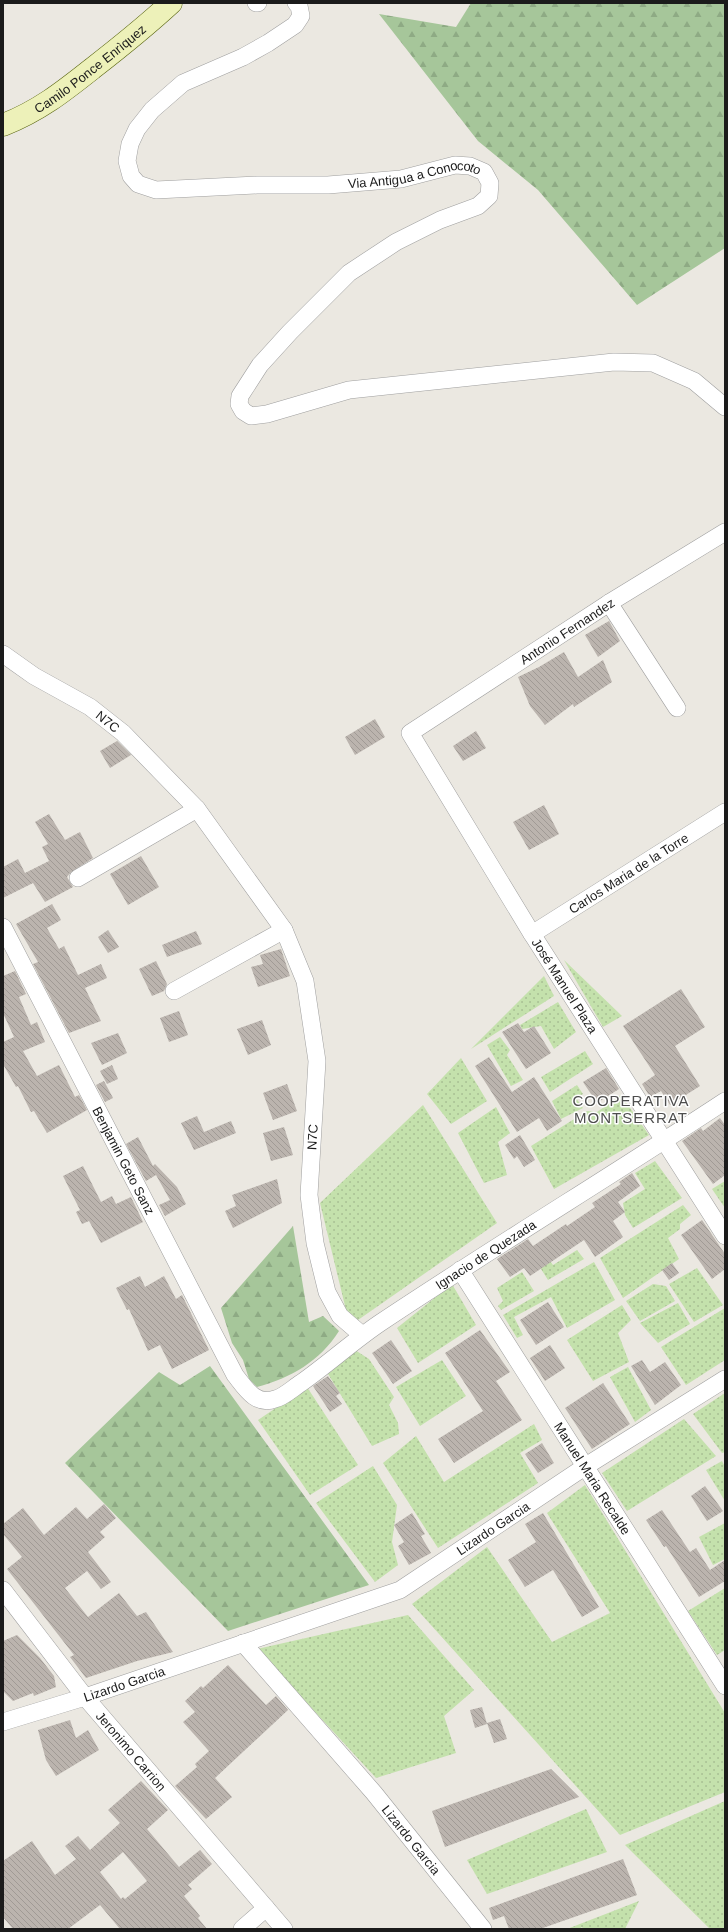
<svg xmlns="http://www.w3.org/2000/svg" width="728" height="1932" viewBox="0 0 728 1932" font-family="Helvetica,sans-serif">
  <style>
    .grass { fill: url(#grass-dots) }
    .forest { fill: url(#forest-firs) }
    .building { fill: url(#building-back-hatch); fill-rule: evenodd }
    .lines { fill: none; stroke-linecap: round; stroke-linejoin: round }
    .minor-casing { stroke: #9f9f9f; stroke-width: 18 }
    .secondary-casing { stroke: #586410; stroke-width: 23 }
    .minor { stroke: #fff; stroke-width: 17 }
    .secondary { stroke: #edf1b9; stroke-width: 22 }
    .labels { text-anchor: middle; stroke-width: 3; stroke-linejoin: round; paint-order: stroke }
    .street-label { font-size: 13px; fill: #1b1b1b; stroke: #fff }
    .quarter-label { font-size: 15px; letter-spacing: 1px; fill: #4e4e4e; stroke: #fff }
  </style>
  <defs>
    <pattern id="grass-dots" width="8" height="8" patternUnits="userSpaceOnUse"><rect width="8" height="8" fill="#c4e1ac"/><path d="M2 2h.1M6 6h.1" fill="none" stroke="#a8c093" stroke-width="1.8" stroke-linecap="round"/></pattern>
    <pattern id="forest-firs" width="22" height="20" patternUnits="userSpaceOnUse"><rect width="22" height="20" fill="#a6c69a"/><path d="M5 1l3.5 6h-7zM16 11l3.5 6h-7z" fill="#8eaa84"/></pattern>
    <pattern id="building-back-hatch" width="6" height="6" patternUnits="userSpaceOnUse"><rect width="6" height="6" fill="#bbb4ae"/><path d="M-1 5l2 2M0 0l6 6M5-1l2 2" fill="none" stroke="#a09a95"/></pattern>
  </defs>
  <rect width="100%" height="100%" fill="#ebe8e1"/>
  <g class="grass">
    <polygon points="564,960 622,1016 603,1027"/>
    <polygon points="544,976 554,996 471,1049"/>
    <polygon points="558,1002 576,1032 554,1049 541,1026 522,1029 520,1025"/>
    <polygon points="500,1037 510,1050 507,1055 523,1080 511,1086 487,1045"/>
    <polygon points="585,1051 593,1064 550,1092 541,1077"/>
    <polygon points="461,1058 487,1101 451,1124 427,1094"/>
    <polygon points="577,1085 583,1094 576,1098 583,1108 561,1119 552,1101"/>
    <polygon points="621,1095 649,1135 554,1189 531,1146 587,1111 597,1112"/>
    <polygon points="423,1105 497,1223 358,1320 346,1310 320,1203"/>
    <polygon points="496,1107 510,1133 498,1142 507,1175 484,1183 458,1133"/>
    <polygon points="655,1161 682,1198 633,1228 625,1215 623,1203 645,1189 635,1173"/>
    <polygon points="725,1181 725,1208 712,1189"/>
    <polygon points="683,1205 691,1215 680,1224 680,1229 668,1238 679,1259 623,1298 600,1258"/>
    <polygon points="577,1250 584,1259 548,1280 536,1261 546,1255 553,1265"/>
    <polygon points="594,1262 615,1300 567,1328 551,1297 514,1317 523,1335 517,1338 503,1315"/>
    <polygon points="697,1268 723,1305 694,1322 669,1284"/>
    <polygon points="522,1272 534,1291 501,1310 498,1306 503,1301 497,1288"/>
    <polygon points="452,1284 476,1325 418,1363 397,1328"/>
    <polygon points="653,1284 666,1286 675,1301 640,1321 626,1301"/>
    <polygon points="678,1303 690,1324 658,1343 640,1323"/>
    <polygon points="622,1305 631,1320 618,1333 629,1362 593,1381 567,1340"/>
    <polygon points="725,1308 725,1360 686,1385 661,1347"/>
    <polygon points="355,1350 369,1359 394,1397 389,1405 398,1423 399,1434 372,1446 328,1374"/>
    <polygon points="442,1360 466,1396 420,1426 396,1387"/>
    <polygon points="628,1367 651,1410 635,1422 610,1377"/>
    <polygon points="307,1387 358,1465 310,1495 258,1420"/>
    <polygon points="725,1393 725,1452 722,1453 693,1414"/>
    <polygon points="684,1419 716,1456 627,1511 602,1473"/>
    <polygon points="534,1424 542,1440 520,1453 538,1483 438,1548 383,1463 416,1436 444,1482"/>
    <polygon points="722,1461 725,1467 725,1501 706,1470"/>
    <polygon points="373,1466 397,1505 392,1542 398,1565 375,1582 316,1503"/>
    <polygon points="585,1485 725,1713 725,1792 620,1835 412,1604 487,1547 552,1642 610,1613 547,1513"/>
    <polygon points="725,1523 725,1559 713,1565 699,1537"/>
    <polygon points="725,1588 725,1650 717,1655 688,1611"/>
    <polygon points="408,1615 474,1690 444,1716 456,1753 376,1778 257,1649"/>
    <polygon points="725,1801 725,1929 710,1929 625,1845"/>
    <polygon points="586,1809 607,1852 487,1894 467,1860"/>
    <polygon points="639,1901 625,1929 583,1929 582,1927 579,1929 567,1929"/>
  </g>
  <g class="forest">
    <polygon points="471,3 725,3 725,248 637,305 538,190 478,141 379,14 456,27"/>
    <path d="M 293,1226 L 309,1322 L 323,1316 L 339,1331 C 320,1361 291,1378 257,1387 L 249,1379 L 243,1360 L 232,1343 L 221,1308 Z"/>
    <polygon points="210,1366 369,1585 228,1631 65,1463 159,1372 180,1385"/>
  </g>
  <g class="building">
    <polygon points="609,621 620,641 598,657 585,635"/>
    <polygon points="564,652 578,677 603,660 612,682 574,707 573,704 545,725 530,706 518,677 539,667"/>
    <polygon points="375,719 385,737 355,755 345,737"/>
    <polygon points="476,731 486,748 463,761 453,746"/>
    <polygon points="117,741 131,755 110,768 100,751"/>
    <polygon points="544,805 559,834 529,850 513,822"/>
    <polygon points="49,814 65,840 80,832 93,858 70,873 67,877 73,887 45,902 33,883 3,898 3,867 18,859 25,873 49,861 42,847 48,844 35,822"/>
    <polygon points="141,856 159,887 128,905 110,874"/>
    <polygon points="52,904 61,920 47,928 59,949 64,946 78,975 101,964 107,978 85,988 101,1021 69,1033 33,964 38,962 16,924"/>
    <polygon points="108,930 119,947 108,953 98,937"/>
    <polygon points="196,931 202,944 167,957 162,945"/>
    <polygon points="281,949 290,976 258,987 251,967 263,964 260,955"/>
    <polygon points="156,961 167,984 164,991 152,996 139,969"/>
    <polygon points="15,971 26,994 19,997 31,1025 37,1022 45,1042 23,1051 37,1076 59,1065 75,1097 79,1095 87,1110 47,1133 34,1111 31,1112 18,1086 16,1087 3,1064 3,1042 14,1037 3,1013 3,976"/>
    <polygon points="681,989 705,1027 675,1046 700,1086 670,1105 661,1091 650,1097 642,1084 655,1075 623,1026"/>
    <polygon points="179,1011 188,1035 169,1042 160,1018"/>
    <polygon points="262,1020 271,1045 248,1055 237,1029"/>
    <polygon points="518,1023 524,1032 534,1026 551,1053 526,1069 502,1032"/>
    <polygon points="118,1033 127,1053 102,1065 91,1043"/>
    <polygon points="489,1057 512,1092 534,1077 562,1121 547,1131 539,1118 517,1132 475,1066"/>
    <polygon points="112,1065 118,1079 107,1084 100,1071"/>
    <polygon points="606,1068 619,1089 597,1103 583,1082"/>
    <polygon points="104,1081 113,1098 105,1102 96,1085"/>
    <polygon points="287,1084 297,1111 273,1120 263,1093"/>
    <polygon points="197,1116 204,1132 231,1121 236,1133 194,1150 181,1123"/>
    <polygon points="720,1118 725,1125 725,1175 713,1184 682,1141 701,1128 703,1131"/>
    <polygon points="284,1127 293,1155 271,1161 263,1133"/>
    <polygon points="520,1135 535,1160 524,1167 517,1156 514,1159 505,1145"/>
    <polygon points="138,1137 153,1166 155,1164 177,1187 186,1204 165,1216 159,1205 170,1200 156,1175 146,1181 126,1144"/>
    <polygon points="83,1166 101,1202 112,1196 116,1204 131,1197 143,1222 101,1243 89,1221 82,1224 76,1212 80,1210 63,1176"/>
    <polygon points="632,1173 640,1186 618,1202 625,1212 613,1221 623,1237 595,1257 584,1240 530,1276 524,1268 510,1277 497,1259 528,1239 533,1246 566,1224 567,1226 595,1207 592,1203 621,1184 619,1182"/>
    <polygon points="277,1179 282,1203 233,1228 225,1211 236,1206 232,1195"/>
    <polygon points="702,1220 725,1254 725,1269 712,1279 681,1235"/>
    <polygon points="672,1263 679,1273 669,1280 662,1270"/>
    <polygon points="140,1276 145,1287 164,1276 176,1299 182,1295 209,1350 172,1369 160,1345 148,1351 129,1309 127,1310 116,1288"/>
    <polygon points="548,1302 564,1327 536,1345 520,1320"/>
    <polygon points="480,1330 510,1372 496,1381 522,1420 454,1463 438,1439 483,1411 445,1353"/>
    <polygon points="391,1340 412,1371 393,1384 372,1353"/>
    <polygon points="550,1345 565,1368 545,1381 530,1358"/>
    <polygon points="642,1360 650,1372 665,1362 681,1385 655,1405 631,1366"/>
    <polygon points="328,1376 340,1393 336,1396 342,1404 330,1412 313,1386"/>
    <polygon points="603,1383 630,1424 592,1449 565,1408"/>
    <polygon points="542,1443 554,1463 538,1473 525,1454"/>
    <polygon points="705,1486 723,1511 707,1521 691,1496"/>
    <polygon points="104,1504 116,1518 100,1532 105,1537 88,1552 111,1582 101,1589 87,1571 65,1588 88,1617 119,1593 137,1616 146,1612 173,1652 137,1661 86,1678 70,1657 74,1655 7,1569 22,1557 3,1534 3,1524 23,1508 44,1535 76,1507 87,1519"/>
    <polygon points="662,1510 690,1552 696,1548 710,1570 725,1560 725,1581 699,1597 666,1546 664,1547 646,1520"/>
    <polygon points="412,1513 425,1534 421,1536 431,1553 409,1565 398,1546 404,1542 394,1525"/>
    <polygon points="543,1513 599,1607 582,1617 553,1570 525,1587 508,1560 536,1542 525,1524"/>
    <polygon points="17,1635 40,1658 54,1676 56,1687 34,1696 33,1693 13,1701 3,1691 3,1641"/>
    <polygon points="228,1665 266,1705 276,1696 288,1710 215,1778 232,1797 206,1819 175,1786 197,1767 195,1764 209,1751 183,1722 195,1712 185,1701 201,1686 203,1688"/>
    <polygon points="482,1707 487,1724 475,1728 470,1710"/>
    <polygon points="500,1719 507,1739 494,1743 487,1723"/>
    <polygon points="70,1720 76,1738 88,1730 99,1750 56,1776 46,1760 38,1730"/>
    <polygon points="551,1769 579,1797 445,1847 432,1811"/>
    <path d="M 141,1781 L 168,1810 L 147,1829 L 179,1867 L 200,1850 L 212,1864 L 188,1885 L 192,1889 L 184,1896 L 200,1916 L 198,1918 L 207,1929 L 120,1929 L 100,1905 L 68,1929 L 13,1929 L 3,1917 L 3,1861 L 32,1841 L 55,1875 L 76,1859 L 65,1846 L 78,1836 L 90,1850 L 120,1823 L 108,1810 ZM 123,1852 L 147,1881 L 125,1899 L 123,1897 L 121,1899 L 100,1872 Z"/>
    <polygon points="623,1859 637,1895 540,1929 509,1929 504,1916 493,1920 489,1908"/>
  </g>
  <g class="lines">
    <defs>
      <g id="minor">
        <polyline points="256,3 258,3"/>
        <path id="s1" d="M 296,3 L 299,6 L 301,16 L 295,25 L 268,43 L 243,57 L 183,83 L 152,110 L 137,129 L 130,144 L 127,161 L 131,176 L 138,184 L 156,190 L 257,185 L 328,185 L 401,179 L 455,165 L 470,166 L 484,172 L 490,183 L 489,196 L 478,206 L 440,220 L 396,242 L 349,273 L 290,332 L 260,365 L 240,396 L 239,404 L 243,411 L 251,416 L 267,414 L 349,390 L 614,362 L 653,363 L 694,381 L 725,407"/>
        <path id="s2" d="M 725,532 L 609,603 L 410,733 L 532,934 L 725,1236"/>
        <polyline points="609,603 677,708"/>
        <path id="s3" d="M 3,654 L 34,676 L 90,707 L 123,733 L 197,809 L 284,930 L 305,981 L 317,1061 L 309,1195 L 315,1243 L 327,1292 L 340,1316 L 362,1335"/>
        <polyline points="78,878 197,809"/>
        <path id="s4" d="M 3,927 L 235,1375 C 246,1389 256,1406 275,1399 C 284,1397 293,1388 301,1383 C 328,1364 352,1342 380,1323 C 494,1247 611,1176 725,1101"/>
        <path id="s5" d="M 532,934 L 725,812"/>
        <polyline points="174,991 284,930"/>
        <path id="s6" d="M 460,1270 L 725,1686"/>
        <path id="s7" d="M 3,1590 L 85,1697 L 284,1929"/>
        <path id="s8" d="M 243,1643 L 374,1793 L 483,1929"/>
        <path id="s9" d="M 3,1722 L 85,1697 L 400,1590 L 586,1466 L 725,1379"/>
        <polyline points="242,1929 266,1908"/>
      </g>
      <g id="secondary">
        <path id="s10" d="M 3,125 C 39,111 64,91 93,68 C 120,47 146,26 171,3"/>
      </g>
    </defs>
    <use href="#minor" class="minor-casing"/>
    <use href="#secondary" class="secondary-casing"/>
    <use href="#minor" class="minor"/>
    <use href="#secondary" class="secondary"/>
  </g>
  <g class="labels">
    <g class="street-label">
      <text dy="5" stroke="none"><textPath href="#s10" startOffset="104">Camilo Ponce Enrìquez</textPath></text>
      <text dy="5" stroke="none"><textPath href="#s1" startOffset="556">Via Antigua a Conocoto</textPath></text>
      <text transform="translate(567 631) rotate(-33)" y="5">Antonio Fernandez</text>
      <text dy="5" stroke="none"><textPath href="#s3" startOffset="125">N7C</textPath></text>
      <text dy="5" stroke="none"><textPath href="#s5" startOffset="114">Carlos Maria de la Torre</textPath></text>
      <text dy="5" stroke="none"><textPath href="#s2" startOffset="670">José Manuel Plaza</textPath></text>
      <text transform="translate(312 1137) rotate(-87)" y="5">N7C</text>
      <text dy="5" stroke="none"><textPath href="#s4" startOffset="263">Benjamin Geto Sanz</textPath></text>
      <text dy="5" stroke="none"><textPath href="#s4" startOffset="811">Ignacio de Quezada</textPath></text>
      <text dy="5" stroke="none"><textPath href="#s6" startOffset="247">Manuel Maria Recalde</textPath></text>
      <text dy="5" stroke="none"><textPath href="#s9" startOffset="530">Lizardo Garcia</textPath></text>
      <text dy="5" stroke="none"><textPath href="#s9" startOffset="127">Lizardo Garcia</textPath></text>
      <text dy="5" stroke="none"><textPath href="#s7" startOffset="206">Jeronimo Carrion</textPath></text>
      <text dy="5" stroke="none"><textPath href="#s8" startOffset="259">Lizardo Garcia</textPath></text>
    </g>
    <g class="quarter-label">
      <text x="631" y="1106">COOPERATIVA<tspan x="631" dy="17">MONTSERRAT</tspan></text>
    </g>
  </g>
  <rect width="728" height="1932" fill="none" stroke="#1b1b1b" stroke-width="8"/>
</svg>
